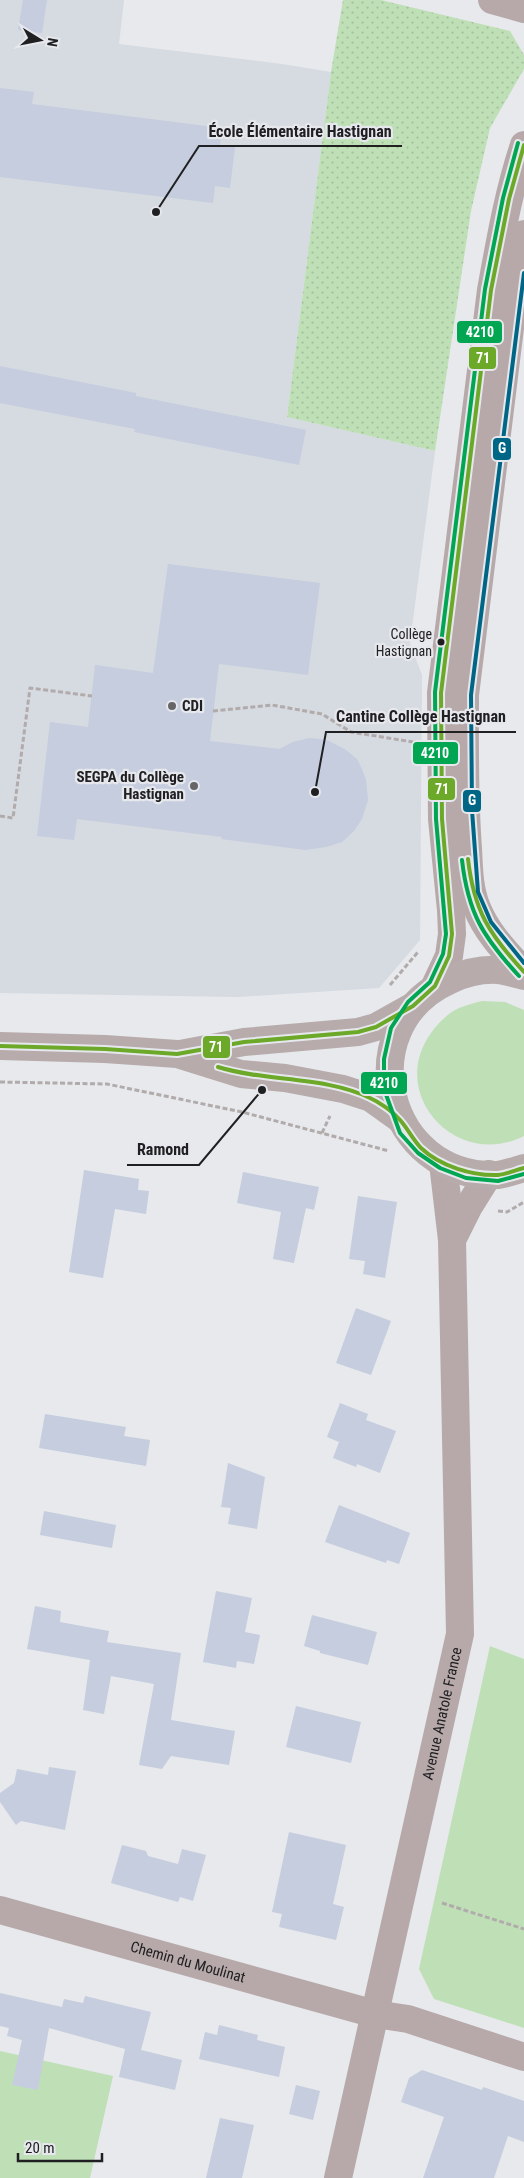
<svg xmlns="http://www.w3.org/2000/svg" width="524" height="2178" viewBox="0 0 524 2178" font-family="'Roboto Condensed',sans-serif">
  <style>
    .built { fill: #d6dae1 }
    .green { fill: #bfe0b7 }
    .park { fill: url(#park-dots) }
    .building { fill: #c5cdde }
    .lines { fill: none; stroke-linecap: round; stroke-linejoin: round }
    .path { stroke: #b2abab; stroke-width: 3; stroke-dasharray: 5 2.5; stroke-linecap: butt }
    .minor { stroke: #b7a9aa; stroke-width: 28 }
    .major { stroke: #b7abac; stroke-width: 28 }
    .bus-1-casing { stroke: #e6e8ed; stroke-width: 8 }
    .bus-2-casing { stroke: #e6e8ed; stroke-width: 8 }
    .bus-3-casing { stroke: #e6e8ed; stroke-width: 8 }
    .bus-1 { stroke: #6da929; stroke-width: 4 }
    .bus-2 { stroke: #00a651; stroke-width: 4 }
    .bus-3 { stroke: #006685; stroke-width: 4 }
    .bus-dot { fill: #202022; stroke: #e6e8ed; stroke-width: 2 }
    .poi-dot { fill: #666669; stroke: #e6e8ed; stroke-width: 2 }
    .labels { text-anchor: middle; stroke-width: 4.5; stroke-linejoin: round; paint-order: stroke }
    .bus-label { font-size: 14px; fill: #202022; stroke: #e6e8ed; text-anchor: end }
    .poi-label { font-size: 15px; font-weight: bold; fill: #202022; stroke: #e6e8ed; text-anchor: start }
    .street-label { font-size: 15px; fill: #202022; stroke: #e6e8ed }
    .leader { fill: none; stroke: #202022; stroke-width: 2 }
    .callout-dot { fill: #202022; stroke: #e6e8ed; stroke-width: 2 }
    .callout-label { font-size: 16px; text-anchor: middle; font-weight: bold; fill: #202022; stroke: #e6e8ed; stroke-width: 4.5; stroke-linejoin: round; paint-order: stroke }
    .line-badge { stroke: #e6e8ed; stroke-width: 2 }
    .badge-label { font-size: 14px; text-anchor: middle; font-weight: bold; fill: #fff }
  </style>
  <defs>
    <pattern id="park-dots" width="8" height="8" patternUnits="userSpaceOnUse" patternTransform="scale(1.25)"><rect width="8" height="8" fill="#bfe0b7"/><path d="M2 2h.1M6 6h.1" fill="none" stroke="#a4c09d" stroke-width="1.8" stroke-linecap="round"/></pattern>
  </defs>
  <rect width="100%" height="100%" fill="#e7e9ec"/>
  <polygon class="built" points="0,0 124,0 119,44 282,64 331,72 287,417 435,451 410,643 422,675 420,940 379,988 237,997 0,993"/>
  <g class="green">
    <path d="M 482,1001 L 505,1002 L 524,1010 L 524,1136 C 456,1170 387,1094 431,1033 C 438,1023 448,1013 459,1008 C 466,1005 474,1003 482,1001 Z"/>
    <polygon points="490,1646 524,1659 524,2028 434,1999 419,1969"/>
    <polygon points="0,2051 113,2076 90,2178 0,2178"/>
  </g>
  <polygon class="park" points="343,0 381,0 510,31 524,55 524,69 490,128 471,211 435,451 287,417 331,72"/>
  <g class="building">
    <polygon points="23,0 47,0 42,33 18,30"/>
    <polygon points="0,88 34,92 32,104 222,128 220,145 235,147 230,188 215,186 213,203 0,177"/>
    <polygon points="0,366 136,393 136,396 306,430 299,465 134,432 135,429 0,403"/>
    <polygon points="168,564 320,583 308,675 219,664 210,741 279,749 293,742 309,738 320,739 329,741 346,750 357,759 362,769 366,780 368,800 362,819 354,831 342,842 326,847 305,850 221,839 222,837 77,819 74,840 37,836 50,722 88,727 95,665 153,673"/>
    <polygon points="84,1170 139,1179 138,1190 149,1191 146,1214 115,1209 103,1278 69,1272"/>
    <polygon points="243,1172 319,1187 314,1210 306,1208 294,1263 273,1259 281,1212 237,1203"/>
    <polygon points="358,1196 397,1202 385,1278 363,1274 365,1261 349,1259"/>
    <polygon points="356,1308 391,1321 371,1375 336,1363"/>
    <polygon points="340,1403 368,1414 366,1420 396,1431 380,1473 357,1464 356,1467 333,1458 339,1442 327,1437"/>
    <polygon points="45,1414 126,1427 124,1436 150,1440 146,1466 39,1448"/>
    <polygon points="228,1463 265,1477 257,1529 228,1524 231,1508 221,1507"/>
    <polygon points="339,1505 410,1533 399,1564 387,1560 386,1563 325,1542"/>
    <polygon points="44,1511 116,1525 112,1548 40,1535"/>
    <polygon points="216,1591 252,1598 245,1632 260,1635 254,1664 237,1661 236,1668 203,1662"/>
    <polygon points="35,1606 61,1611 60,1622 109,1631 107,1642 181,1653 171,1720 235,1731 229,1765 171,1756 162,1769 139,1765 154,1684 111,1676 104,1714 83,1710 90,1660 27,1649"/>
    <polygon points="312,1615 377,1632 368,1665 320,1653 320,1651 304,1646"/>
    <polygon points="296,1706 361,1722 351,1763 286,1747"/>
    <polygon points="49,1767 76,1771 65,1830 21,1821 16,1825 0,1802 0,1793 14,1783 17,1769 48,1775"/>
    <polygon points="289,1832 346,1845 333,1904 344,1907 336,1940 279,1927 282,1914 272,1912"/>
    <polygon points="122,1845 146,1851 148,1856 178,1864 182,1849 206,1855 193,1901 180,1897 178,1902 111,1883"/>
    <polygon points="0,1993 62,2007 64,1999 83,2003 85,1996 151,2012 141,2050 182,2060 175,2090 119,2077 125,2049 49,2028 38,2090 12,2085 22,2040 7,2036 9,2028 0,2026"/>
    <polygon points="219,2025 258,2035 257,2040 285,2047 279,2077 199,2059 205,2032 217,2035"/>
    <polygon points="422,2070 482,2090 483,2087 524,2101 524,2142 508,2136 494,2178 423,2178 444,2117 401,2102 409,2078"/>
    <polygon points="296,2085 320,2091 313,2120 289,2114"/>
    <polygon points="220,2118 254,2125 242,2178 206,2178"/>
  </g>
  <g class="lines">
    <g class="path">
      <polyline points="213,711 272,705 322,714 351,732 413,742"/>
      <polyline points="0,816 13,818 30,688 92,696"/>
      <polyline points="390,985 418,952"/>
      <polyline points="0,1082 107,1084 242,1112 389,1151"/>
      <polyline points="322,1133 330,1116"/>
      <polyline points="498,1211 507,1212 524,1202"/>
      <polyline points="442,1903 524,1929"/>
    </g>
    <g class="minor">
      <polyline points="492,0 524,9"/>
      <path d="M 524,234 L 514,295 L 465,695 C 465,746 464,797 468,848 C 469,868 469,889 477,908 C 487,933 506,952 524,972"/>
      <path d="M 435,986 L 449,956 L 452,934 L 451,910 L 442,819 L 441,693 L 491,290 C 500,241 508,193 524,145"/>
      <polyline points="452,1240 469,1206 489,1174"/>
      <path id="s1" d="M 0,1910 L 375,2014 L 408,2019 L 524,2057"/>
      <path id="s2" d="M 338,2178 L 460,1634 L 452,1240 L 443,1163"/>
    </g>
    <g class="major">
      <path d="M 524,976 C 516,974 507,971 498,970 C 482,969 465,973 450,980 C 347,1026 385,1180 498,1175 C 507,1174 516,1170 524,1168"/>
      <polyline points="0,1046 105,1049 177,1054 241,1074 285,1078 343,1089 371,1098 399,1118"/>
      <polyline points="180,1054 244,1042 358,1032 376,1027 410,1008"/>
    </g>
    <defs>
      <g id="bus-1">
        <path d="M 468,859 C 474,911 489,934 524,972"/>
        <polyline points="0,1046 105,1049 177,1054 244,1042 358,1032 376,1027 413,1006 435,986 449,956 452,934 442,819 441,693 491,290 509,199 524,145"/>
        <path d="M 218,1067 C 266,1082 325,1076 370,1098 C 379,1102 392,1111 398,1118 C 406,1125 412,1139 421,1148 C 440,1166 472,1176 498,1175 C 507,1174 516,1170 524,1168"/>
      </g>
      <g id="bus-2">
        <polyline points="518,143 503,198 485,289 435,692 436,819 446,934 443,954 430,982 408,1002 391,1028 384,1059 384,1089 400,1133 418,1153 440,1168 466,1178 498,1181 524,1174"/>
        <path d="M 462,860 C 468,913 483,937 519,976"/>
      </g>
      <polyline id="bus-3" points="524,273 471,695 472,810 478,892 491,922 524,963"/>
    </defs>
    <use href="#bus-1" class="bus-1-casing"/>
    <use href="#bus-2" class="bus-2-casing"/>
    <use href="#bus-3" class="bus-3-casing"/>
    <use href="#bus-1" class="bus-1"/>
    <use href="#bus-2" class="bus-2"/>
    <use href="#bus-3" class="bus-3"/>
  </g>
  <circle class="bus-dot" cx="441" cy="642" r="4.5"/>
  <g class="poi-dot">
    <circle cx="172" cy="706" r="5"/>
    <circle cx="194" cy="786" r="5"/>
  </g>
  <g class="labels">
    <g class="bus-label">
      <text x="432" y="639">Collège<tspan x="432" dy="17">Hastignan</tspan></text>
    </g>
    <g class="poi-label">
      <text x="182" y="711">CDI</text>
      <text x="184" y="782" text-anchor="end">SEGPA du Collège<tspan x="184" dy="17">Hastignan</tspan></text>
    </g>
    <g class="street-label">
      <text dy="5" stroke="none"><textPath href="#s2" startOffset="476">Avenue Anatole France</textPath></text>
      <text dy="5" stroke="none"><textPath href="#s1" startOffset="195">Chemin du Moulinat</textPath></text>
    </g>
  </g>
  <path class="leader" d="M156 212L199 146H402M315 792L326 732H516M262 1090L199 1165H127"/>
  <g class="callout-dot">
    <circle cx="156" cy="212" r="5"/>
    <circle cx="315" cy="792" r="5"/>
    <circle cx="262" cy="1090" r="5"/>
  </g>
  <g class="callout-label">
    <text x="300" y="137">École Élémentaire Hastignan</text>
    <text x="421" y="722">Cantine Collège Hastignan</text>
    <text x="163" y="1155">Ramond</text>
  </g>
  <g class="line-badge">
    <rect x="456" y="320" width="47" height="24" rx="5" fill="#00a651"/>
    <rect x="468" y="346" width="29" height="24" rx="5" fill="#6da929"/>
    <rect x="492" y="437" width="20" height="24" rx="5" fill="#006685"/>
    <rect x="412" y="741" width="47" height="24" rx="5" fill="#00a651"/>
    <rect x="427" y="777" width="29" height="24" rx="5" fill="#6da929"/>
    <rect x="462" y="789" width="20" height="24" rx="5" fill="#006685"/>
    <rect x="202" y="1035" width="29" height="24" rx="5" fill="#6da929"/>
    <rect x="360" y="1071" width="48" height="24" rx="5" fill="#00a651"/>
  </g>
  <g class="badge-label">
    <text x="480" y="337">4210</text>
    <text x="483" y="363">71</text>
    <text x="502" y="453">G</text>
    <text x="435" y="758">4210</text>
    <text x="442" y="794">71</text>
    <text x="472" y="805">G</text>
    <text x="216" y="1052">71</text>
    <text x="384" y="1088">4210</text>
  </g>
  <g transform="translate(40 40) rotate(100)" stroke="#e6e8ed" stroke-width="4" paint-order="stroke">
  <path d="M0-4L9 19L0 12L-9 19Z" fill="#202022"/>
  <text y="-8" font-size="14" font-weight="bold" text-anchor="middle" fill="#202022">N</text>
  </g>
  <path d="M18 2153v8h84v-8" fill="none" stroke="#202022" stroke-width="2.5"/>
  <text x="25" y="2153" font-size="15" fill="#202022" stroke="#e6e8ed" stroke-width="4" paint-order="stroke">20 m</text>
</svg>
